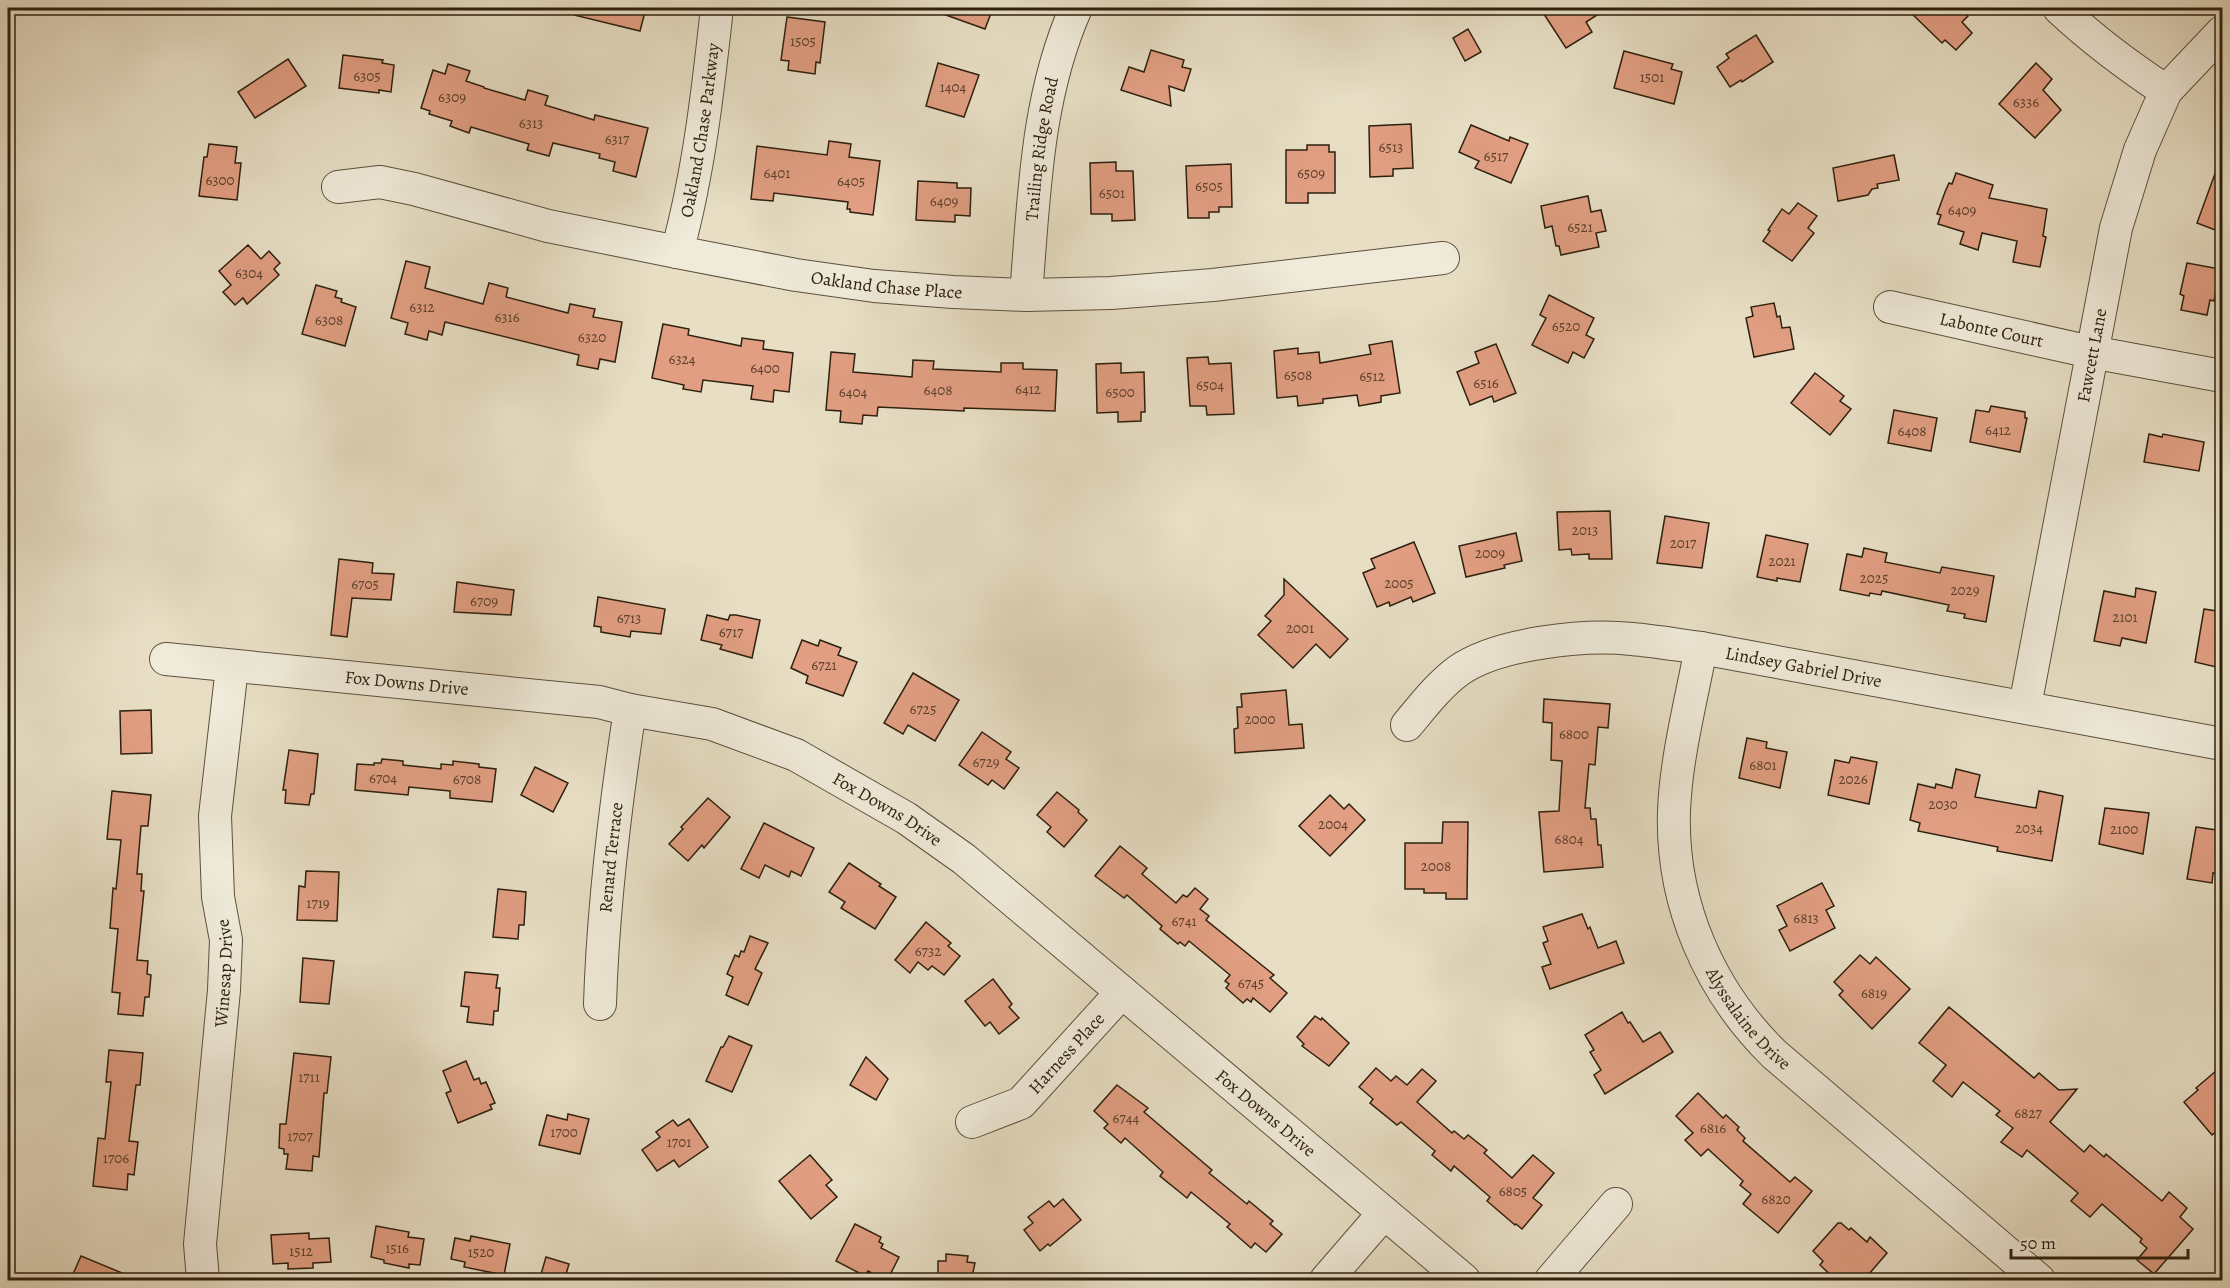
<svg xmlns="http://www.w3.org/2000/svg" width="2230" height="1288" viewBox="0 0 2230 1288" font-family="Alegreya,serif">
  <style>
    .building { fill: #e19e82; stroke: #2e200e; stroke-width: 1.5 }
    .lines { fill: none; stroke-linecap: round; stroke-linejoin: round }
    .minor-casing { stroke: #5c503c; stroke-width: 34 }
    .minor { stroke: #efead9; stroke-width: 32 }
    .labels { text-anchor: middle; stroke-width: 4.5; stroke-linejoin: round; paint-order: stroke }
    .number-label { font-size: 15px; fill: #5b402b }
    .street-label { font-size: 18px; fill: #2e200e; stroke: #efead9 }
  </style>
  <rect width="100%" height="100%" fill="#e7dec4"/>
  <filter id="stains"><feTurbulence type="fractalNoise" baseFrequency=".00333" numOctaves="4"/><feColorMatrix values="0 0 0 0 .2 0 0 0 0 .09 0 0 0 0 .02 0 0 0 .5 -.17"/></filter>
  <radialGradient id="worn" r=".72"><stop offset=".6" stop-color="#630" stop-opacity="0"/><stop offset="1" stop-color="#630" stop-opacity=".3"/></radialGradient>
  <g class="building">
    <polygon points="575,8 646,8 640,31 574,15"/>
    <polygon points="933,8 993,8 985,29 932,10"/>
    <polygon points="1540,8 1608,8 1586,22 1592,32 1566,48"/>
    <polygon points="1906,8 1959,8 1968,16 1962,22 1972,33 1956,50 1945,40 1942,43"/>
    <polygon points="787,17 825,22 820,63 816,62 815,74 788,70 789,61 781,60"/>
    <polygon points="1468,29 1481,52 1465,61 1453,38"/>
    <polygon points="1756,35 1773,62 1742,82 1741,80 1730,87 1717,67 1729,58 1726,54"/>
    <polygon points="1151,50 1184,60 1182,67 1191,69 1184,91 1169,86 1171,106 1121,90 1129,67 1144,72"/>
    <polygon points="1624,51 1673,64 1671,69 1682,72 1674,104 1614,88"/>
    <polygon points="343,55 383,60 382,63 394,65 391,92 379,90 379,93 339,88"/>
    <polygon points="288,59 306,86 255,118 238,92"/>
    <polygon points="938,63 979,75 964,117 926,106"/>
    <polygon points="2036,63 2052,79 2043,90 2061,110 2035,138 1999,104"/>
    <polygon points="448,64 470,71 466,81 484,87 484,88 525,100 528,90 548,96 545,105 594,120 595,115 648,128 636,177 613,171 615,162 599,158 600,154 553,143 549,156 527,150 529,144 471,127 469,133 450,126 452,121 429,114 430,111 421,108 433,70 445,74"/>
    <polygon points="1411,124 1413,168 1393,169 1393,176 1370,177 1369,126"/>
    <polygon points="1471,125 1509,141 1510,137 1528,144 1511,183 1475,168 1479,161 1459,152"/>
    <polygon points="829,141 851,144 849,157 880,161 873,215 850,212 850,209 847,209 848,202 774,193 773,201 751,199 757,146 827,155"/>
    <polygon points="209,144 237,147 235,163 241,163 237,200 199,196 204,157 207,157"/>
    <polygon points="1307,145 1329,145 1329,152 1335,152 1335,193 1308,193 1308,203 1286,203 1286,150 1307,150"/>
    <polygon points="1894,155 1899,180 1877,184 1878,188 1872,189 1868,195 1838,201 1833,168"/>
    <polygon points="2220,160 2223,160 2223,233 2197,223"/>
    <polygon points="1116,162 1116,171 1133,171 1135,220 1112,221 1112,214 1091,214 1090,163"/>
    <polygon points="1231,164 1232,207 1219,207 1219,212 1209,212 1209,218 1188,218 1186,166"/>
    <polygon points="1956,173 1993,185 1989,198 2047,209 2043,236 2046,237 2040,267 2013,262 2017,241 1982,233 1978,250 1960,244 1964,232 1938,224 1941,215 1937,214 1945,192 1949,183 1952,184"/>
    <polygon points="918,181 957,183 957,188 971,188 970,216 955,215 955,222 916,220"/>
    <polygon points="1588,196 1591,212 1601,210 1606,231 1596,233 1599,247 1561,255 1559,246 1556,246 1552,226 1545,228 1541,206"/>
    <polygon points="1798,203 1817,216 1808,228 1814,233 1792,261 1763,241 1770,231 1768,230 1782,209 1789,214"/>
    <polygon points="248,245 261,259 269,251 280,263 274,269 279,275 247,304 243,298 235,305 223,292 231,285 219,271"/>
    <polygon points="406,261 430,267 425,288 483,304 489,283 508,288 506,297 568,313 570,304 595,309 593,317 622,322 615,362 600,359 598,369 577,365 579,355 445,322 442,335 429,331 427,340 405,334 408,323 391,318"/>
    <polygon points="2187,263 2220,269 2214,301 2210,300 2207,315 2181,310 2184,296 2180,294"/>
    <polygon points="316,285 337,291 335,297 342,299 341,302 356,307 345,346 302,334"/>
    <polygon points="1549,295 1594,318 1586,335 1594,339 1584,358 1573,352 1568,363 1532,345 1546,318 1540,315"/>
    <polygon points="1774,303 1777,317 1780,316 1782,328 1790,327 1794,349 1754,357 1746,318 1753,316 1751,307"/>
    <polygon points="663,324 689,329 688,335 741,346 742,338 764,341 763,349 793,353 789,392 774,390 773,402 751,399 753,386 703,380 701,392 683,389 684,385 652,378"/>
    <polygon points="1392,341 1400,393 1381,396 1381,402 1359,406 1357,395 1323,399 1323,403 1298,406 1297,396 1277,398 1274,351 1298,348 1298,354 1319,352 1320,363 1371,354 1369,345"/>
    <polygon points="1496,344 1516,393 1494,402 1492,396 1470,405 1457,372 1479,363 1475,352"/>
    <polygon points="831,352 855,354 853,372 912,377 913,360 934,361 933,369 1001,372 1001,363 1023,363 1023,369 1057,370 1055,411 964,408 964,411 878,407 877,416 863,415 862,424 840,422 841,411 826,410"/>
    <polygon points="1208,357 1209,364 1231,363 1234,414 1207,415 1206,406 1190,406 1187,358"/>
    <polygon points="1121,363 1121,373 1144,372 1145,412 1141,412 1141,421 1118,422 1118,412 1097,413 1096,364"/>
    <polygon points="1815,373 1844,396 1840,401 1851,409 1830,435 1791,403"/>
    <polygon points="1991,406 2025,412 2025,418 2027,418 2020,452 1970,442 1976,410 1989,412"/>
    <polygon points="1894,410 1937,418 1931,451 1888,443"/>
    <polygon points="2149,434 2162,437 2163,434 2204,442 2199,471 2144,462"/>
    <polygon points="1610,511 1612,559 1589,559 1589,554 1572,555 1571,549 1559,550 1557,512"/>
    <polygon points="1665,516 1709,523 1702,568 1657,563"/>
    <polygon points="1516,533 1522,561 1504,565 1505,568 1466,577 1459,546"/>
    <polygon points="1766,535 1808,544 1800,582 1777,578 1777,581 1757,577"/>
    <polygon points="1414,542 1435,593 1413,602 1411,597 1390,606 1389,602 1377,607 1363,573 1375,568 1371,559"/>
    <polygon points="1864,548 1887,553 1885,562 1940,573 1942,567 1994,576 1986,622 1964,618 1965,614 1947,611 1949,605 1882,591 1881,595 1870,593 1869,596 1840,590 1847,554 1862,557"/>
    <polygon points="339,559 373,563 372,573 394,574 391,600 352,598 347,637 331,635"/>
    <polygon points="1284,579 1348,639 1330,658 1316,644 1293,668 1258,635 1271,621 1265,616 1284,595"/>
    <polygon points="457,582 514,590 511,615 454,612"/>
    <polygon points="2136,588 2156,592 2146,643 2122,638 2120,646 2094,641 2104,591 2135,597"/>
    <polygon points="598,597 665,609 661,634 631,631 630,637 601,632 601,627 594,626"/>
    <polygon points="2204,609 2223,612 2223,664 2218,663 2216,667 2195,662"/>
    <polygon points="707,615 728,620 730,615 736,615 760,620 752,658 720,649 722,645 701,640"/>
    <polygon points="802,640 818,646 820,640 841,648 838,655 857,662 843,696 806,683 808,676 791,668"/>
    <polygon points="913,673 959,700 935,741 908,725 903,734 884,723"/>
    <polygon points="1286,690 1289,725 1302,724 1304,748 1235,753 1234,729 1238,728 1237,707 1242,707 1241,694"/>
    <polygon points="1544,699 1610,704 1608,728 1598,727 1595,765 1589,764 1585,808 1590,808 1591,819 1596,819 1598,845 1601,845 1603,867 1544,872 1539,812 1559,811 1562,761 1551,760 1552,723 1543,722"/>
    <polygon points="151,710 152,753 121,754 120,711"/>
    <polygon points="982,732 1011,752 1006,759 1019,768 1004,789 992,780 988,785 959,765"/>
    <polygon points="1747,738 1767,742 1766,748 1787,752 1780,788 1739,778"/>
    <polygon points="289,750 318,754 314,794 311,794 309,805 285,803 286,790 283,790"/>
    <polygon points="1851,757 1877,762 1869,804 1828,795 1835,760 1849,763"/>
    <polygon points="382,759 403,761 403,765 441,769 441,764 453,765 453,761 479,764 479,767 496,769 492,802 450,798 450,791 409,787 408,795 355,790 357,764 374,765 374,763 381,763"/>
    <polygon points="535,767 568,783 553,812 521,795"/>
    <polygon points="1956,769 1980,775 1975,797 2036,808 2039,791 2063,796 2052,861 1997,851 1998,847 1918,831 1920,823 1910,820 1918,784 1935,788 1936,784 1952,788"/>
    <polygon points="112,791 151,795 148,826 141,826 137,874 142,874 141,891 144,891 137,960 148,961 147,974 151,975 149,997 145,997 143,1016 118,1014 120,993 112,992 118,929 110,928 113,888 116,889 121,840 107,839"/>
    <polygon points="1057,792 1079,810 1078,812 1087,820 1064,847 1047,832 1051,827 1037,815"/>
    <polygon points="1330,795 1344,809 1349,804 1365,820 1330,856 1299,826"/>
    <polygon points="708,798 730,817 704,848 702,845 688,861 669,844 683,829 681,827"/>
    <polygon points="2105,808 2149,813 2143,854 2099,844"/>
    <polygon points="1443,822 1468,822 1467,899 1446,899 1446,893 1424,893 1424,889 1405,889 1405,843 1442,843"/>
    <polygon points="764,823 814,848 801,876 791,871 789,877 765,865 759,878 741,869"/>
    <polygon points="2196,827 2223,831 2223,875 2213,873 2212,883 2187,879"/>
    <polygon points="1120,846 1147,868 1142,874 1176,903 1183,895 1187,897 1195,888 1208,899 1200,909 1209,916 1206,920 1274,975 1270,978 1287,993 1270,1012 1253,998 1251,1002 1247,999 1243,1003 1226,988 1229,984 1225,981 1230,975 1189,941 1185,946 1180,942 1178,944 1160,929 1162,926 1127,895 1124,898 1095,876"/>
    <polygon points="849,863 881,884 879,886 896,897 875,929 841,908 845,902 829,892"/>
    <polygon points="306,871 339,872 337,921 297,920 299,886 305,887"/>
    <polygon points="1822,883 1834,906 1826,910 1835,928 1790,951 1779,930 1787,926 1777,906"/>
    <polygon points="498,889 526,892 524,925 519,925 518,939 493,937"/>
    <polygon points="1582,914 1588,929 1590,927 1598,948 1616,941 1624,963 1550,989 1542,967 1551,964 1543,943 1548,941 1543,927"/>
    <polygon points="926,922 951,943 948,946 960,956 944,975 932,966 928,970 918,962 910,973 895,960"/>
    <polygon points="750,936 768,943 755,969 762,973 748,1005 726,995 733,977 727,974 735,955 739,957 741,951 744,952"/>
    <polygon points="1860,955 1870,964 1876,957 1910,989 1872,1029 1839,995 1843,991 1834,982"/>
    <polygon points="303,958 334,961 329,1004 300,1002"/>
    <polygon points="465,972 498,975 496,988 500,988 498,1011 494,1011 493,1025 467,1022 469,1007 461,1006"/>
    <polygon points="993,979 1012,1004 1009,1007 1019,1018 999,1034 990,1022 985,1026 965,1001"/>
    <polygon points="1949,1007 2034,1078 2039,1073 2059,1090 2077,1089 2050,1122 2084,1152 2090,1145 2104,1157 2106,1154 2162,1201 2169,1192 2187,1208 2180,1217 2193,1229 2154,1274 2137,1260 2147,1248 2140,1242 2142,1239 2102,1204 2090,1217 2071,1201 2078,1193 2027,1150 2022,1157 2001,1142 2013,1128 1996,1115 2000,1111 1963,1082 1952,1097 1933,1081 1946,1065 1919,1043"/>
    <polygon points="1622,1012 1628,1023 1630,1022 1643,1042 1660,1032 1673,1052 1605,1094 1594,1075 1601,1070 1590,1052 1594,1050 1585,1035"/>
    <polygon points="1315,1016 1321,1020 1322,1018 1349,1043 1329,1066 1302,1046 1304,1044 1297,1037"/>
    <polygon points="729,1036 752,1046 732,1092 706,1081 721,1047 723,1047"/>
    <polygon points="109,1050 143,1053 140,1085 136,1085 129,1141 138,1142 134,1175 128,1174 127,1190 93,1186 98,1138 105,1139 111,1082 106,1082"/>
    <polygon points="294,1053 331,1057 327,1093 324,1093 319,1157 313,1156 312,1171 286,1169 288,1154 284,1154 284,1149 279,1148 280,1124 286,1124"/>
    <polygon points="866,1057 888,1079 876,1100 850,1085"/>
    <polygon points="466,1061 474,1080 479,1078 481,1084 486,1082 495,1103 490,1105 492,1109 458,1123 446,1093 451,1091 443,1071"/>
    <polygon points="2223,1065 2223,1126 2212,1135 2184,1102 2198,1090 2196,1088"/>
    <polygon points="1376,1068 1391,1081 1396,1076 1407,1085 1422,1069 1436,1081 1417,1102 1452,1133 1454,1131 1464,1139 1468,1135 1487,1150 1484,1153 1512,1178 1533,1155 1554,1173 1533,1198 1542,1205 1522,1229 1516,1224 1515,1225 1487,1201 1490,1197 1454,1166 1451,1171 1432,1155 1435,1151 1401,1122 1397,1125 1370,1103 1373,1099 1359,1087"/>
    <polygon points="1117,1085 1148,1108 1144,1112 1212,1170 1209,1173 1247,1204 1249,1201 1273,1221 1270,1224 1282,1234 1266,1252 1255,1243 1251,1248 1227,1227 1230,1224 1191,1192 1187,1198 1160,1176 1163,1172 1125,1138 1121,1143 1104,1128 1108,1124 1094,1111"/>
    <polygon points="1698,1093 1723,1118 1726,1115 1739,1127 1737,1130 1745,1138 1743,1141 1790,1182 1795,1177 1812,1191 1778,1233 1743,1204 1751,1194 1740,1185 1743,1181 1708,1149 1701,1156 1685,1140 1693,1133 1676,1116"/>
    <polygon points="568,1114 589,1119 580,1154 539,1145 547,1115 567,1120"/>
    <polygon points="689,1119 708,1147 679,1167 674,1160 657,1171 642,1150 660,1137 656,1132 673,1120 678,1126"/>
    <polygon points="810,1155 832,1180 826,1185 837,1197 811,1219 779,1181"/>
    <polygon points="1063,1199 1081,1220 1050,1246 1048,1244 1040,1251 1024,1230 1033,1223 1028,1217 1049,1201 1054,1207"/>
    <polygon points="1838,1223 1841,1223 1849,1230 1851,1228 1867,1242 1870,1237 1887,1253 1863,1281 1837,1281 1820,1265 1823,1261 1813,1251"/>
    <polygon points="855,1224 881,1237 879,1242 883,1244 881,1248 899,1257 887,1281 868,1271 865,1276 836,1261"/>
    <polygon points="376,1226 409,1232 408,1237 424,1239 420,1265 409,1264 409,1268 384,1263 384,1260 371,1257"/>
    <polygon points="309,1233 309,1239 329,1238 331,1262 313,1263 313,1268 288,1269 288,1263 273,1264 271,1235"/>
    <polygon points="471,1236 510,1244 504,1275 464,1267 465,1262 451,1259 455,1238 470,1241"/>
    <polygon points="946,1254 968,1256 967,1262 975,1263 971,1281 938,1281 938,1261 946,1261"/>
    <polygon points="81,1256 139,1280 139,1281 70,1281"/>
    <polygon points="546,1257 569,1264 564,1281 539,1281"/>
  </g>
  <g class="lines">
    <defs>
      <g id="minor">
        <path d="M 2059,8 C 2092,39 2128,66 2166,91"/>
        <path id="s1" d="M 338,187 L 380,182 L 414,189 L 548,226 L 677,252 L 796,275 L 874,286 L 953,292 L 1026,295 L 1111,293 L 1213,285 L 1443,258"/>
        <path id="s2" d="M 677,252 C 699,172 708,90 717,8"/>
        <path id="s3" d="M 1026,295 C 1034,198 1036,98 1076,8"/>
        <path id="s4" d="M 1890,307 L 2091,352 L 2222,376"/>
        <path id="s5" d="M 1701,648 C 1691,701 1676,758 1674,811 C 1671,903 1709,990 1774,1054 L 2039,1280"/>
        <path id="s6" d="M 166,659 L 599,702 L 630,710 L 712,724 L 796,755 L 906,818 L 964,859 L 1464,1280"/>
        <path id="s7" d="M 2025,706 L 2116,228 L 2140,150 L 2166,91 L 2222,32"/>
        <path id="s8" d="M 1407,725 C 1423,706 1438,686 1458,671 C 1497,643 1585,634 1632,639 C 1655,641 1678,645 1701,648 L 2222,744"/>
        <path id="s9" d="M 600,1004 C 603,906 615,807 630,710"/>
        <path id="s10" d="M 972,1122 L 1021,1103 L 1122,992"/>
        <path id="s11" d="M 203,1280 L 200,1244 L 224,990 L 226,940 L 218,897 L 215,816 L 232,667"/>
        <polyline points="1326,1280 1384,1213"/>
        <polyline points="1551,1280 1616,1204"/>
      </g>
    </defs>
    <use href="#minor" class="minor-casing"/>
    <use href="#minor" class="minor"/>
  </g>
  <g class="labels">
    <g class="number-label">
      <text x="803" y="46">1505</text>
      <text x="367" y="81">6305</text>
      <text x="1652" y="82">1501</text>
      <text x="953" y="92">1404</text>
      <text x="452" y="102">6309</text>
      <text x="2026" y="107">6336</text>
      <text x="531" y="128">6313</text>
      <text x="617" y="144">6317</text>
      <text x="1391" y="152">6513</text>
      <text x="1496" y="161">6517</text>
      <text x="777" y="178">6401</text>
      <text x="1311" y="178">6509</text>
      <text x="220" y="185">6300</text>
      <text x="851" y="186">6405</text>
      <text x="1209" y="191">6505</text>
      <text x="1112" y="198">6501</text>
      <text x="944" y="206">6409</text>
      <text x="1962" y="215">6409</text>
      <text x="1580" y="232">6521</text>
      <text x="249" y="278">6304</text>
      <text x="422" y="312">6312</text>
      <text x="507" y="322">6316</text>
      <text x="329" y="325">6308</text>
      <text x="1566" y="331">6520</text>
      <text x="592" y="342">6320</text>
      <text x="682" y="364">6324</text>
      <text x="765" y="373">6400</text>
      <text x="1298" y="380">6508</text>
      <text x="1372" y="381">6512</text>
      <text x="1486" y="388">6516</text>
      <text x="1210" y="390">6504</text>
      <text x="1028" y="394">6412</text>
      <text x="938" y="395">6408</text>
      <text x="853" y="397">6404</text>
      <text x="1120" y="397">6500</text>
      <text x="1998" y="435">6412</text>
      <text x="1912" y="436">6408</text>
      <text x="1585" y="535">2013</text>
      <text x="1683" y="548">2017</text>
      <text x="1490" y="558">2009</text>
      <text x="1782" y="566">2021</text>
      <text x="1874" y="583">2025</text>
      <text x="1399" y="588">2005</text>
      <text x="365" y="589">6705</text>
      <text x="1965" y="595">2029</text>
      <text x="484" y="606">6709</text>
      <text x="2125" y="622">2101</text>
      <text x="629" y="623">6713</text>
      <text x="1300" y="633">2001</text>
      <text x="731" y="637">6717</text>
      <text x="824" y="670">6721</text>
      <text x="923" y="714">6725</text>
      <text x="1260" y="724">2000</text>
      <text x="1574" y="739">6800</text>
      <text x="986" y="767">6729</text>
      <text x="1763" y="770">6801</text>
      <text x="383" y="783">6704</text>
      <text x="467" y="784">6708</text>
      <text x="1853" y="784">2026</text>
      <text x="1943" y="809">2030</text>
      <text x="1333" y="829">2004</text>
      <text x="2029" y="833">2034</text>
      <text x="2124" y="834">2100</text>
      <text x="1569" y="844">6804</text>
      <text x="1436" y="871">2008</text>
      <text x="318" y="908">1719</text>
      <text x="1806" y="923">6813</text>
      <text x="1184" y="926">6741</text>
      <text x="928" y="956">6732</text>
      <text x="1251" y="988">6745</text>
      <text x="1874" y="998">6819</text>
      <text x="309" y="1082">1711</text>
      <text x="2028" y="1118">6827</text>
      <text x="1126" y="1123">6744</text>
      <text x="1713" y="1133">6816</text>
      <text x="564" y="1137">1700</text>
      <text x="300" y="1141">1707</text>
      <text x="679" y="1147">1701</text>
      <text x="116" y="1163">1706</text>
      <text x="1513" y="1196">6805</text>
      <text x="1776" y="1204">6820</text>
      <text x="397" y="1253">1516</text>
      <text x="301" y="1256">1512</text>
      <text x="481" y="1257">1520</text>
    </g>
    <g class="street-label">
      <text dy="6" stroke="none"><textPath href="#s2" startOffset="124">Oakland Chase Parkway</textPath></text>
      <text dy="6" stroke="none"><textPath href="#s3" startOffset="147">Trailing Ridge Road</textPath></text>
      <text dy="6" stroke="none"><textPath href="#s1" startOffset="560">Oakland Chase Place</textPath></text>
      <text dy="6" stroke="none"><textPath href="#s4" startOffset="104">Labonte Court</textPath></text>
      <text dy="6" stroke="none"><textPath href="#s7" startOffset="357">Fawcett Lane</textPath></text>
      <text dy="6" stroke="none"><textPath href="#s8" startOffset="428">Lindsey Gabriel Drive</textPath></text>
      <text dy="6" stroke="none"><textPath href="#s6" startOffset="242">Fox Downs Drive</textPath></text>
      <text dy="6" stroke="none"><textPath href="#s6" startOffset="746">Fox Downs Drive</textPath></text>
      <text dy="6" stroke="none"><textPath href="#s9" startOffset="147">Renard Terrace</textPath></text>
      <text dy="6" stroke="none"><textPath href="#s11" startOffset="308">Winesap Drive</textPath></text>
      <text dy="6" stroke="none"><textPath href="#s5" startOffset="392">Alyssalaine Drive</textPath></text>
      <text dy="6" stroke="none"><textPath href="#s10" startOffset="120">Harness Place</textPath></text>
      <text dy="6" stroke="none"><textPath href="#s6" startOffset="1232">Fox Downs Drive</textPath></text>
    </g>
  </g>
  <rect width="2230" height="1288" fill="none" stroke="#e7dec4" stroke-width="30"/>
  <rect x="9" y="9" width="2212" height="1270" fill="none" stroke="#2e200e" stroke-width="3"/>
  <rect x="15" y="15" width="2200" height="1258" fill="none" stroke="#2e200e" stroke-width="1.5"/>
  <path d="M2011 1249v9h177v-9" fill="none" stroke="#2e200e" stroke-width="3"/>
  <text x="2020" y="1249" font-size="18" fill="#2e200e" stroke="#efead9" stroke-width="4.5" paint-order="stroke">50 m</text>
  <rect width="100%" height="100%" filter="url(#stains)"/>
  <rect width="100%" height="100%" fill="url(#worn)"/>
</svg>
